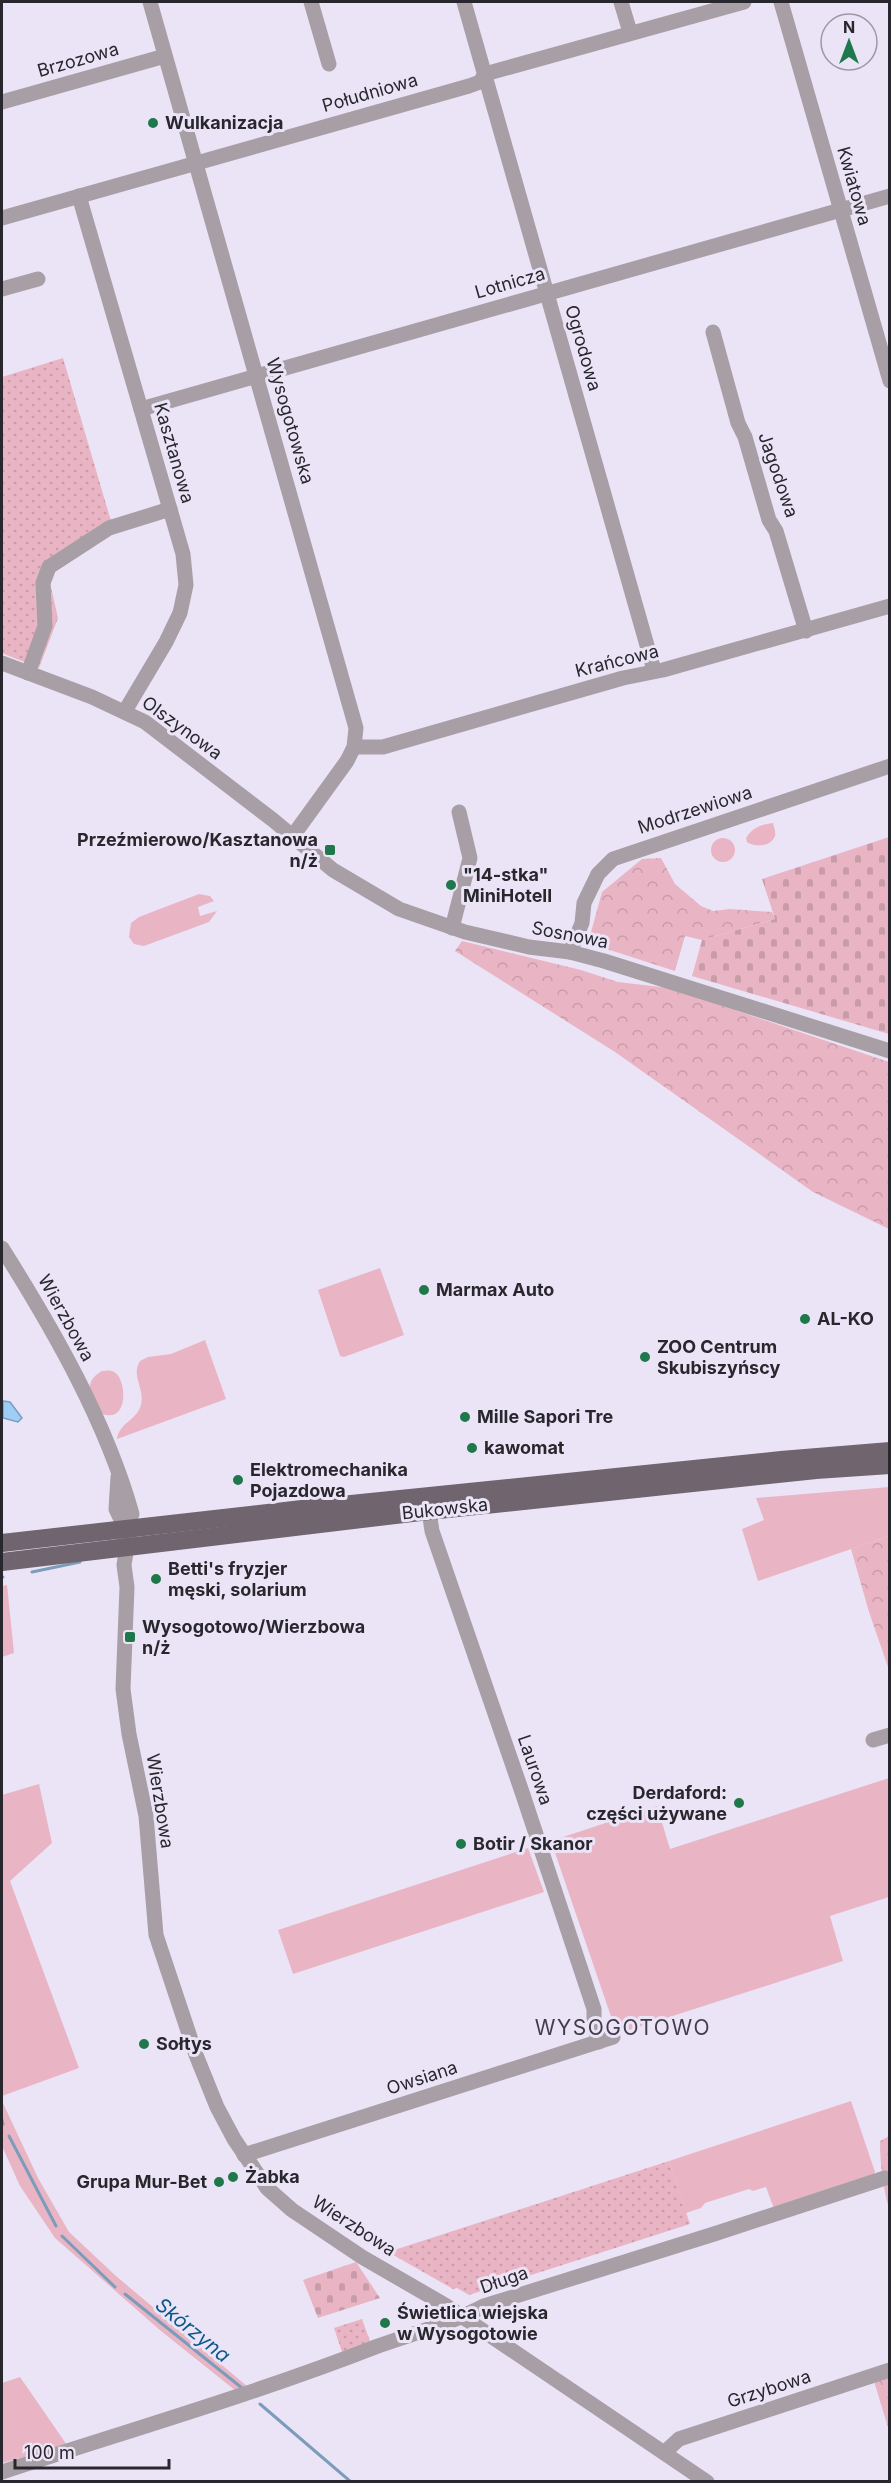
<svg xmlns="http://www.w3.org/2000/svg" width="891" height="2483" viewBox="0 0 891 2483" font-family="Inter,sans-serif">
  <style>
    .green { fill: #e9b5c4 }
    .forest { fill: url(#forest-crowns) }
    .cemetery { fill: url(#cemetery-stones) }
    .park { fill: url(#park-dots) }
    .water { fill: #9ecef6; stroke: #7b9cba; stroke-width: 1.5 }
    .lines { fill: none; stroke-linecap: round; stroke-linejoin: round }
    .stream { stroke: #7b9cba; stroke-width: 3 }
    .minor { stroke: #a79fa5; stroke-width: 15 }
    .major { stroke: #70646e; stroke-width: 18 }
    .poi-dot { fill: #1f784c; stroke: #ebe4f7; stroke-width: 2 }
    .labels { text-anchor: middle; stroke-width: 6; stroke-linejoin: round; paint-order: stroke }
    .street-label { font-size: 18px; fill: #29272e; stroke: #ebe4f7 }
    .poi-label { font-size: 18px; font-weight: bold; fill: #29272e; stroke: #ebe4f7; text-anchor: start }
    .water-label { font-size: 20px; font-style: italic; fill: #0b598a; stroke: #ebe4f7 }
    .quarter-label { font-size: 21px; letter-spacing: 1.5px; fill: #413c4a; stroke: #ebe4f7 }
  </style>
  <defs>
    <pattern id="forest-crowns" width="20" height="18" patternUnits="userSpaceOnUse" patternTransform="scale(1.5)"><rect width="20" height="18" fill="#e9b5c4"/><path d="M2 6a3 3 0 1 1 6 0M12 15a3 3 0 1 1 6 0" fill="none" stroke="#c89ca9"/></pattern>
    <pattern id="cemetery-stones" width="16" height="16" patternUnits="userSpaceOnUse" patternTransform="scale(1.5)"><rect width="16" height="16" fill="#e9b5c4"/><path d="M2 7V4a2 2 0 0 1 4 0v3zM10 15v-3a2 2 0 0 1 4 0v3z" fill="#c89ca9"/></pattern>
    <pattern id="park-dots" width="8" height="8" patternUnits="userSpaceOnUse" patternTransform="scale(1.5)"><rect width="8" height="8" fill="#e9b5c4"/><path d="M2 2h.1M6 6h.1" fill="none" stroke="#c89ca9" stroke-width="1.8" stroke-linecap="round"/></pattern>
  </defs>
  <rect width="100%" height="100%" fill="#ebe4f7"/>
  <g class="green">
    <path d="M 773,823 C 774,828 777,834 774,838 C 769,847 754,847 747,842 L 746,838 C 753,827 760,825 773,823 Z"/>
    <circle cx="723" cy="850" r="12"/>
    <polygon points="199,894 210,896 214,901 198,907 200,916 217,911 209,922 144,946 134,944 129,937 131,923 139,917"/>
    <polygon points="380,1268 404,1335 344,1357 340,1356 318,1290"/>
    <path d="M 205,1340 L 226,1399 L 117,1439 C 119,1424 134,1421 140,1408 C 147,1391 130,1376 140,1361 L 148,1357 L 171,1354 Z"/>
    <path d="M 102,1371 C 105,1371 108,1370 112,1371 C 127,1374 131,1427 100,1413 C 92,1396 81,1383 102,1371 Z"/>
    <polygon points="889,1487 889,1536 758,1581 742,1529 764,1520 756,1498"/>
    <polygon points="7,1585 14,1653 2,1657 2,1586"/>
    <polygon points="889,1778 889,1897 830,1916 843,1961 617,2034 551,1841 657,1806 670,1849"/>
    <polygon points="39,1784 52,1843 10,1881 79,2068 2,2096 2,1795"/>
    <polygon points="528,1848 544,1892 293,1974 278,1930"/>
    <polygon points="2,2101 38,2178 69,2232 116,2276 248,2387 236,2391 161,2331 55,2238 20,2186 2,2146"/>
    <polygon points="851,2101 875,2172 872,2177 774,2209 766,2187 753,2191 749,2189 705,2203 701,2208 686,2213 669,2161"/>
    <polygon points="20,2377 67,2445 2,2463 2,2383"/>
  </g>
  <g class="forest">
    <polygon points="661,858 675,884 701,906 713,911 730,909 772,912 775,919 702,940 685,936 675,971 588,943 602,892 642,859"/>
    <polygon points="462,941 581,970 618,982 669,988 889,1062 889,1229 813,1192 615,1052 455,951"/>
    <polygon points="889,1536 890,1536 889,1670 869,1612 851,1549"/>
    <path d="M 889,2136 L 889,2209 C 883,2188 880,2164 880,2141 Z"/>
    <polygon points="889,2376 890,2431 889,2431 874,2381"/>
  </g>
  <g class="cemetery">
    <polygon points="889,837 889,1034 692,976 702,940 775,919 762,879"/>
    <polygon points="356,2262 380,2298 318,2318 303,2280"/>
  </g>
  <g class="park">
    <polygon points="63,358 111,521 46,565 58,618 39,668 2,653 2,377"/>
    <polygon points="669,2161 690,2224 469,2295 457,2288 453,2289 388,2252"/>
    <polygon points="362,2319 371,2344 343,2355 334,2328"/>
  </g>
  <polygon class="water" points="3,1401 10,1402 22,1418 18,1422 3,1418"/>
  <g class="lines">
    <g class="stream">
      <polyline points="32,1572 80,1562"/>
      <polyline points="2,1577 3,1577"/>
      <polyline points="2,2120 3,2124"/>
      <polyline points="9,2136 56,2226"/>
      <polyline points="62,2236 115,2287"/>
      <polyline points="125,2294 242,2388"/>
      <polyline points="260,2404 351,2482"/>
    </g>
    <g class="minor">
      <polyline points="150,2 356,728 354,747 347,761 292,837"/>
      <polyline points="311,2 329,64"/>
      <polyline points="464,2 654,670"/>
      <polyline points="621,2 630,32"/>
      <polyline points="781,2 890,381"/>
      <polyline points="2,102 165,56"/>
      <polyline points="79,196 183,554 186,585 180,613 166,642 125,711"/>
      <polyline points="2,218 469,86 480,82 485,74 744,2"/>
      <polyline points="2,289 38,279"/>
      <polyline points="713,332 738,423 745,437 769,520 776,531 806,631"/>
      <polyline points="141,409 890,196"/>
      <polyline points="2,663 92,697 145,722 273,820 333,870 399,909 465,932 529,947 570,952 604,961 890,1051"/>
      <polyline points="28,673 45,626 43,583 49,567 109,528 170,509"/>
      <polyline points="354,747 383,747 623,678 663,670 890,606"/>
      <polyline points="452,928 470,858 459,812"/>
      <polyline points="570,952 582,923 584,903 598,874 613,859 890,766"/>
      <path d="M 2,1248 C 53,1329 106,1421 132,1514 L 125,1528"/>
      <polyline points="118,1477 116,1509 125,1528 126,1535"/>
      <polyline points="429,1511 432,1531 522,1792 594,2009 594,2027 599,2042"/>
      <polyline points="127,1546 124,1565 127,1587 123,1689 129,1734 146,1816 156,1935 196,2055 217,2107 234,2139 267,2188 292,2210 362,2257 445,2305 707,2482"/>
      <polyline points="873,1740 890,1735"/>
      <polyline points="244,2155 613,2037"/>
      <polyline points="665,2452 679,2439 890,2370"/>
      <path d="M 2,2472 C 127,2431 255,2394 378,2346 C 414,2333 450,2324 484,2306 L 714,2234 L 885,2178"/>
    </g>
    <g class="major">
      <polyline points="2,1543 302,1509 781,1460 890,1451"/>
      <polyline points="2,1562 429,1511 816,1470 890,1465"/>
    </g>
  </g>
  <g class="poi-dot">
    <circle cx="153" cy="123" r="6"/>
    <rect x="324" y="844" width="12" height="12" rx="3"/>
    <circle cx="451" cy="885" r="6"/>
    <circle cx="424" cy="1290" r="6"/>
    <circle cx="805" cy="1319" r="6"/>
    <circle cx="645" cy="1357" r="6"/>
    <circle cx="465" cy="1417" r="6"/>
    <circle cx="472" cy="1448" r="6"/>
    <circle cx="238" cy="1480" r="6"/>
    <circle cx="156" cy="1579" r="6"/>
    <rect x="124" y="1631" width="12" height="12" rx="3"/>
    <circle cx="739" cy="1803" r="6"/>
    <circle cx="461" cy="1844" r="6"/>
    <circle cx="144" cy="2044" r="6"/>
    <circle cx="233" cy="2177" r="6"/>
    <circle cx="219" cy="2182" r="6"/>
    <circle cx="385" cy="2323" r="6"/>
  </g>
  <g class="labels">
    <g class="street-label">
      <text transform="translate(78 60) rotate(-16)" y="6">Brzozowa</text>
      <text transform="translate(370 93) rotate(-16)" y="6">Południowa</text>
      <text transform="translate(854 186) rotate(74)" y="6">Kwiatowa</text>
      <text transform="translate(510 283) rotate(-16)" y="6">Lotnicza</text>
      <text transform="translate(583 348) rotate(74)" y="6">Ogrodowa</text>
      <text transform="translate(290 421) rotate(74)" y="6">Wysogotowska</text>
      <text transform="translate(174 453) rotate(74)" y="6">Kasztanowa</text>
      <text transform="translate(778 475) rotate(71)" y="6">Jagodowa</text>
      <text transform="translate(617 661) rotate(-14)" y="6">Krańcowa</text>
      <text transform="translate(182 728) rotate(36)" y="6">Olszynowa</text>
      <text transform="translate(695 810) rotate(-18)" y="6">Modrzewiowa</text>
      <text transform="translate(570 935) rotate(11)" y="6">Sosnowa</text>
      <text transform="translate(66 1318) rotate(61)" y="6">Wierzbowa</text>
      <text transform="translate(445 1509) rotate(-6)" y="6">Bukowska</text>
      <text transform="translate(535 1770) rotate(71)" y="6">Laurowa</text>
      <text transform="translate(160 1801) rotate(81)" y="6">Wierzbowa</text>
      <text transform="translate(422 2078) rotate(-18)" y="6">Owsiana</text>
      <text transform="translate(354 2226) rotate(33)" y="6">Wierzbowa</text>
      <text transform="translate(504 2280) rotate(-19)" y="6">Długa</text>
      <text transform="translate(769 2389) rotate(-18)" y="6">Grzybowa</text>
    </g>
    <g class="poi-label">
      <text x="165" y="129">Wulkanizacja</text>
      <text x="318" y="846" text-anchor="end">Przeźmierowo/Kasztanowa<tspan x="318" dy="21">n/ż</tspan></text>
      <text x="463" y="881">"14-stka"<tspan x="463" dy="21">MiniHotell</tspan></text>
      <text x="436" y="1296">Marmax Auto</text>
      <text x="817" y="1325">AL-KO</text>
      <text x="657" y="1353">ZOO Centrum<tspan x="657" dy="21">Skubiszyńscy</tspan></text>
      <text x="477" y="1423">Mille Sapori Tre</text>
      <text x="484" y="1454">kawomat</text>
      <text x="250" y="1476">Elektromechanika<tspan x="250" dy="21">Pojazdowa</tspan></text>
      <text x="168" y="1575">Betti's fryzjer<tspan x="168" dy="21">męski, solarium</tspan></text>
      <text x="142" y="1633">Wysogotowo/Wierzbowa<tspan x="142" dy="21">n/ż</tspan></text>
      <text x="727" y="1799" text-anchor="end">Derdaford:<tspan x="727" dy="21">części używane</tspan></text>
      <text x="473" y="1850">Botir / Skanor</text>
      <text x="156" y="2050">Sołtys</text>
      <text x="245" y="2183">Żabka</text>
      <text x="207" y="2188" text-anchor="end">Grupa Mur-Bet</text>
      <text x="397" y="2319">Świetlica wiejska<tspan x="397" dy="21">w Wysogotowie</tspan></text>
    </g>
    <g class="water-label">
      <text transform="translate(193 2330) rotate(39)" y="7">Skórzyna</text>
    </g>
    <g class="quarter-label">
      <text x="623" y="2035">WYSOGOTOWO</text>
    </g>
  </g>
  <rect width="891" height="2483" fill="none" stroke="#29272e" stroke-width="6"/>
  <g transform="translate(849 42)"><circle r="28" fill="#ebe4f7" stroke="#9d98a7" stroke-width="1.5"/>
  <path d="M0-4.5L10 22L0 15L-10 22Z" fill="#1f784c"/>
  <text y="-9" font-size="16" font-weight="bold" text-anchor="middle" fill="#29272e">N</text>
  </g>
  <path d="M15 2459v9h154v-9" fill="none" stroke="#29272e" stroke-width="3"/>
  <text x="24" y="2459" font-size="18" fill="#29272e" stroke="#ebe4f7" stroke-width="4.5" paint-order="stroke">100 m</text>
</svg>
